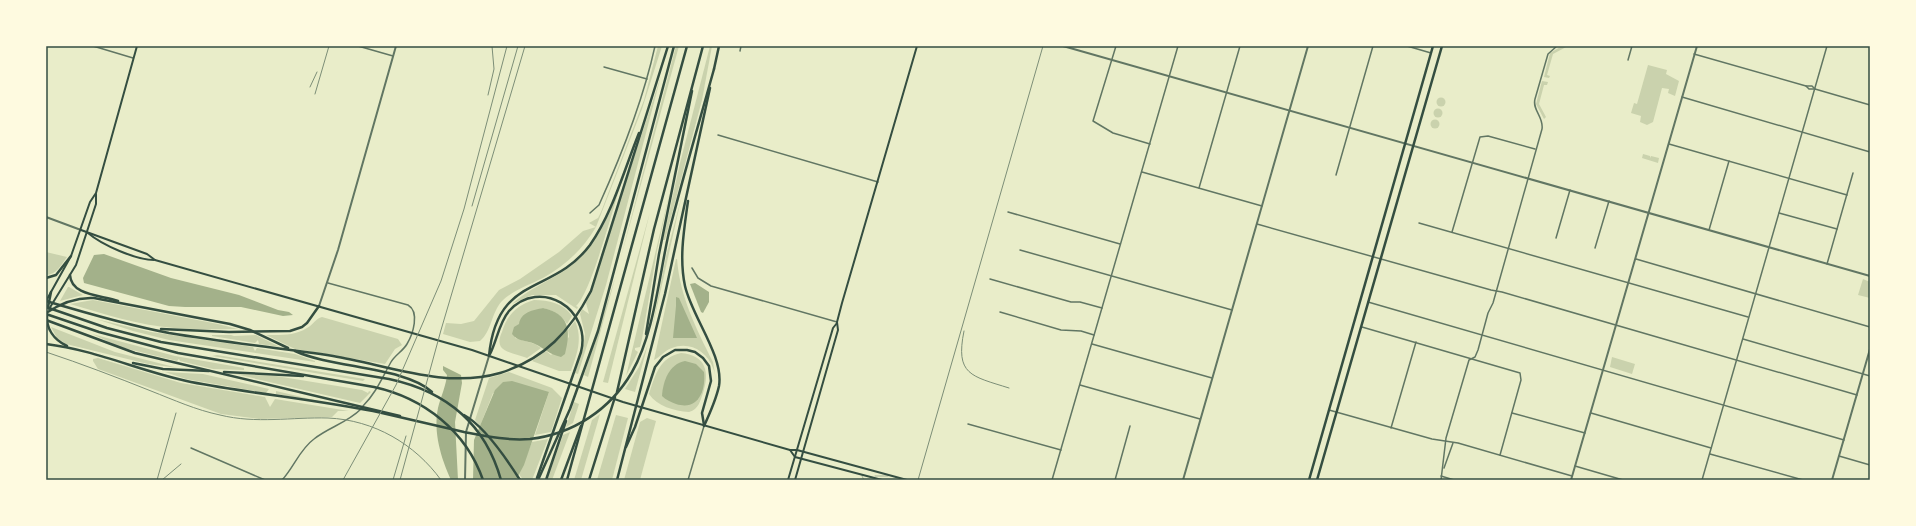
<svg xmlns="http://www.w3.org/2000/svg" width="1916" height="526" viewBox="0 0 1916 526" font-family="'PT Serif',serif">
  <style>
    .green { fill: #cad2ad }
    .water { fill: #a3b18a }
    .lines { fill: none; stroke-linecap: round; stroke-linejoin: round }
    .service { stroke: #617663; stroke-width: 0.5 }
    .minor { stroke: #617663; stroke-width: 1.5 }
    .tertiary { stroke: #617663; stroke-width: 2 }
    .secondary { stroke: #344e41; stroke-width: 2 }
    .primary { stroke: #344e41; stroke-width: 2.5 }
    .motorway { stroke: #344e41; stroke-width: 2.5 }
    .tram { stroke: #7c8e77; stroke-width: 1 }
    .rail { stroke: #7c8e77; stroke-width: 1 }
    .neatline { fill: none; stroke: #344e41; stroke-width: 1.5 }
  </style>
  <rect width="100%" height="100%" fill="#e9edc9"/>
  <g class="green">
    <polygon points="658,46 662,46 642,109 596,227 589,223 598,218 601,212 644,100"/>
    <polygon points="676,46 679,46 588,377 584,375 617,272"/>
    <polygon points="710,46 712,46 702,100 665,240 663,240 680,163"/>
    <polygon points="1562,46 1568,46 1553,54 1547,75 1550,76 1549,78 1544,77 1550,53"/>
    <polygon points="1648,65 1667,70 1666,74 1679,81 1675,96 1668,93 1669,89 1662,88 1653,122 1647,125 1640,122 1641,116 1631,113 1634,103 1637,104"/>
    <polygon points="661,76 606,285 578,374 575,373 584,342 585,334 580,314 582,309 589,314 586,303"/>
    <polygon points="1542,81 1548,82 1547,85 1544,85 1539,104 1546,117 1544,119 1536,104"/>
    <circle cx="1441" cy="102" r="4.5"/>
    <circle cx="1438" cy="113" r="4.5"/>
    <circle cx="1435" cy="124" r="4.5"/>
    <polygon points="1643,154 1650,156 1650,158 1651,156 1659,158 1658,163 1642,158"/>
    <path d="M 619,184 L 621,184 C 613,208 591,293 576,306 L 578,307 L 577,309 L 556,295 L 532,295 L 512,304 C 527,290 547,282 564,271 C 593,251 608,216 619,184 Z"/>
    <polygon points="671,187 657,251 642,339 640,347 635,348 635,350 638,352 626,376"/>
    <polygon points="682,195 651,334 666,256"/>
    <polygon points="650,212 608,383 603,382"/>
    <path d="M 596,227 C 583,249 565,266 543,278 C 529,285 513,290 502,301 C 491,313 492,331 480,341 L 470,342 L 443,334 L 446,323 L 461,324 L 474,321 L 499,290 L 520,279 L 559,252 L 583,231 Z"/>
    <path d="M 46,252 L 67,257 C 62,264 56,275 46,275 Z"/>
    <path d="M 676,259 L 677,259 C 680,297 696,328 713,362 L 716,380 C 715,376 715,372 713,368 C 707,351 689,341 672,348 C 665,350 660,357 654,360 Z"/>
    <polygon points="1863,279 1870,282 1870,298 1858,295"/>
    <polygon points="68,287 69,287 83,295 60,301"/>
    <path d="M 93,300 L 218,324 L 238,329 C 217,329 195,330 174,328 C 138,325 104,314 70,304 Z"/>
    <path d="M 534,300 C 549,300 563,303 572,316 L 567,324 C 560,314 554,311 543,308 L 519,324 L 515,338 L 535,344 L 541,348 L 527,358 C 519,355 506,353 501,347 C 498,342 500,336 502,332 C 507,315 517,305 534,300 Z"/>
    <path d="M 322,317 L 398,339 L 402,345 L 395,349 L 385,364 L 295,349 L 266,335 C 281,335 294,336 307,328 C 313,325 316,318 322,317 Z"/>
    <polygon points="96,319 151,332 253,347 255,351 257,348 295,354 315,361 315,362 169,340 133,331"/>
    <path d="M 575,321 C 583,339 577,354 571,371 L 559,371 L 532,361 L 546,351 L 551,355 L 569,337 L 568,330 Z"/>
    <polygon points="51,327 115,352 178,368 148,364 66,344 57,338"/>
    <polygon points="92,334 175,356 244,368 244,370 213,369 180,361 179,359 177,361 120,347"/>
    <polygon points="212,335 231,335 234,336 256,335 280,347 259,344 258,340 255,343 212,336"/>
    <polygon points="648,344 635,392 625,389 639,367"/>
    <path d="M 681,353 C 706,355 710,372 703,393 C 700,401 699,409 689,412 C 674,411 657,406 649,394 C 655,375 660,357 681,353 Z"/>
    <polygon points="217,355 365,379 363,381 212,356"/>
    <polygon points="1612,357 1635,364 1632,374 1610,367"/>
    <polygon points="98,358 181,383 265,397 270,407 275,399 349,411 338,411 332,417 259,419 221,414 98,369 93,361 93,359"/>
    <polygon points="165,372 203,374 269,389 266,393 186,379"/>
    <polygon points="509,372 552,388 562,398 551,432 535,435 549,392 493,393 480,426 475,420 489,378"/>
    <polygon points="235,374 276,376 362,390 368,393 369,391 371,392 360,403"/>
    <polygon points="276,391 327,403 276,394"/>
    <polygon points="574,402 579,404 573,423 566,427"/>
    <polygon points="600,414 581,480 574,480 592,420"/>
    <polygon points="616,415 628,418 612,480 597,480"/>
    <polygon points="647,418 656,421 640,480 624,480 640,422"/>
    <polygon points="570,432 552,480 547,480 563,435"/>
    <polygon points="548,439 532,480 523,480 519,474 532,442"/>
  </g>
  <g class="water">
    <polygon points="104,254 171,278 239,295 278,310 289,312 293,315 283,316 241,307 185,307 169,306 84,283 83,278 94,255"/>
    <polygon points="695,283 709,292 709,302 703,313 701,312 690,284"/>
    <polygon points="676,297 679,298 697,338 673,338 676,306"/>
    <path d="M 543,308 C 570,314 571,331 565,354 L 561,357 C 549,354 545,349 535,344 C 527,340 518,342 512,334 L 514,327 L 519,324 C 521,312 533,310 543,308 Z"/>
    <path d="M 685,361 L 696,364 L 704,372 C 706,391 698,411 676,404 C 671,402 666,400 662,396 C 663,381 669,364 685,361 Z"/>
    <path d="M 443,366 L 461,375 L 462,383 L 455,422 L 458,480 L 451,480 C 441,458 433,432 438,408 C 441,396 446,386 447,375 L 443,370 Z"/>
    <polygon points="512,381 549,392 524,465 516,480 473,480 474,440 495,390 503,382"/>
  </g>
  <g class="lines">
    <g class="service">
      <polyline points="862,476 864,480"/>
      <polyline points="875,476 888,476"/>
    </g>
    <g class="minor">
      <polyline points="93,46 133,58"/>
      <polyline points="358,46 393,56"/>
      <polyline points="1116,46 1093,121 1113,133 1150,144"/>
      <polyline points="1407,46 1431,53"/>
      <polyline points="740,51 741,46"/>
      <polyline points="1694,54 1806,86 1809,89 1815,89 1870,105"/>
      <polyline points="1628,60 1632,46"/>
      <polyline points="604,67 647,79"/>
      <polyline points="1806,86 1812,86 1815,89"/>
      <polyline points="1682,97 1870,152"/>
      <polyline points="718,135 878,182"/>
      <polyline points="1669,144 1847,195"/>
      <polyline points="1142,172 1262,206"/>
      <polyline points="1336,175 1373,46"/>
      <polyline points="1199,188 1240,46"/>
      <polyline points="1008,212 1120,244"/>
      <path d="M 590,213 L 599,205 C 622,154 643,101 655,46"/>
      <polyline points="1779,213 1837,229"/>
      <polyline points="1419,223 1748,317"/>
      <polyline points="1257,224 1491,290 1502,292 1857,395"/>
      <polyline points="1709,230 1729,161"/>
      <polyline points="1452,232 1480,137 1488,136 1535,149"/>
      <polyline points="1556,238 1570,190"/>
      <polyline points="1595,248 1609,201"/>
      <polyline points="1020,250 1232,310"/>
      <polyline points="1636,259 1870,327"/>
      <polyline points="1827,264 1853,173"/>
      <polyline points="692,268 698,278 711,286 837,322"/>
      <polyline points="990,279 1071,302 1080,302 1102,308"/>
      <path d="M 328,283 L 408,305 C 420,312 413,334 407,344 C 403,351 395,355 391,362 C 382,378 376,393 363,406"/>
      <polyline points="1368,302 1844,440"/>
      <polyline points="1000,312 1061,330 1081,331 1094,335"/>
      <polyline points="1362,327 1520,373 1521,380 1500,455"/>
      <polyline points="1743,339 1870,376"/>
      <polyline points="1092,344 1212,378"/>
      <polyline points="1080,385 1200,419"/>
      <polyline points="1329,410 1432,439 1458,443 1572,476"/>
      <polyline points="1512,413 1585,433"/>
      <polyline points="1591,413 1711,448"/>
      <polyline points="968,424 1061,450"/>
      <polyline points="1391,428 1416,342"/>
      <polyline points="191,448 265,480"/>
      <polyline points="1710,454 1803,480"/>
      <polyline points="1839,456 1870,465"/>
      <polyline points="1575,466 1623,480"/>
      <polyline points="1444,468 1453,443"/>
      <polyline points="1441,476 1454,480"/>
      <path d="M 282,480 C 294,467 300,449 314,439 C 329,427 347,423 361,409"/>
      <polyline points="688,480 704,426"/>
      <polyline points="1052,480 1178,46"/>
      <polyline points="1115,480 1130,426"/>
      <path d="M 1441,480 L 1446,438 L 1469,360 L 1475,357 L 1478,350 L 1488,313 L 1493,303 L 1542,129 C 1544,117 1532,110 1535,99 L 1548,54 L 1557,46"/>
      <polyline points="1702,480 1827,46"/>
    </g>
    <g class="tertiary">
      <polyline points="1063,46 1870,276"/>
      <polyline points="46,217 81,230"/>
      <polyline points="319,306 338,250 396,46"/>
      <polyline points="465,480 466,432 489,356"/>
      <polyline points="1183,480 1308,46"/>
      <polyline points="1571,480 1697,46"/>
      <polyline points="1832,480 1870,349"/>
    </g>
    <g class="secondary">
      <polyline points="81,230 147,254 155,260 472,350 623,402 790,450 797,450 907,480"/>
      <path d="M 88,233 C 102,245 136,260 154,260"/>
      <polyline points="46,301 71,256 90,202 96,193 137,46"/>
      <polyline points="49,309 76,265 96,204 96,194"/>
      <polyline points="790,450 795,457 882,480"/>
      <polyline points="788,480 833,328 837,323"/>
      <polyline points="795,480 838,330 837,322 842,303 917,46"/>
    </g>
    <g class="primary">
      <polyline points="1309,480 1433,46"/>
      <polyline points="1317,480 1442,46"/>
    </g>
    <g class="motorway">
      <polyline points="714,69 719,46"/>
      <path d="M 688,201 C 684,230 679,258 685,286 C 692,317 724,356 719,386 C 716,400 710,413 704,426"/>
      <path d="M 70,275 C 71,296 102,295 118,301"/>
      <polyline points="46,278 56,275 71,256"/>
      <path d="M 46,301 C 86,313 127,325 169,333 C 223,342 279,348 333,356 C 387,365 445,389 500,373 C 545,359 570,331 591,291 L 668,46"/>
      <path d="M 46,307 L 107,328 L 161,342 L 389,379 C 445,391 485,423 501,480"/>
      <polyline points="48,307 51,292"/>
      <path d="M 46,313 C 61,303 76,297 94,298 L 230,324 L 250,330 L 288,348"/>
      <path d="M 46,314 L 99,332 L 178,353 L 374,387 C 424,398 466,431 483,480"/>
      <path d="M 47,314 C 46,329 54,340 67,346"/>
      <polyline points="46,320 135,353 400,416"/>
      <polyline points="161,329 229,332 290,331 302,327 307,323 319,306"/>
      <polyline points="646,334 659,254 692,91"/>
      <path d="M 46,344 C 96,350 142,372 191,382 C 254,394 319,400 382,413 C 409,419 437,426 464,432 C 485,436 508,441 530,439 C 573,434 610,410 632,372 C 654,334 659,276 669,232 C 683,177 699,123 714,69"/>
      <path d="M 295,351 C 331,368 406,367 432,392"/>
      <path d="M 490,354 C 497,340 499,323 509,311 C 540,277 592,309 581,352 L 537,478"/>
      <path d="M 489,356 C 497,273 552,296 590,245 C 613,212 624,170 639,133"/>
      <polyline points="133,363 163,369 209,371"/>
      <polyline points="224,372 303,376"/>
      <polyline points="617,392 654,229 703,46"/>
      <path d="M 464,415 C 484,426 508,461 520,480"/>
      <polyline points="626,447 635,427 655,367 663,357 675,350 687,350 695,352 703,358 709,366 711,381 702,413 704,425"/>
      <polyline points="538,480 570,409 598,331 674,46"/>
      <polyline points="546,480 566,421"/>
      <polyline points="561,480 581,426"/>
      <polyline points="567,480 687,46"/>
      <polyline points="589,480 615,397"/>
      <polyline points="617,480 665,294 710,88"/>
    </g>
    <g class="tram">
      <path d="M 46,352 C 82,364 116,377 151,391 C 174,400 196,410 220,415 C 256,424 292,417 328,418 C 374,420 415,444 441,480"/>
      <polyline points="918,480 1043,46"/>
    </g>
    <g class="rail">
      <polyline points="310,87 317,72"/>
      <polyline points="315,94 329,46"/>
      <polyline points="488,95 494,69 492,46"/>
      <polyline points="472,206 518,46"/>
      <path d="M 964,331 C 955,375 971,376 1009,388"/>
      <polyline points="157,480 176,413"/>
      <polyline points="162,480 181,464"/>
      <polyline points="343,480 396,385 441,281 464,209 507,46"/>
      <polyline points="393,480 406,436"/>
      <polyline points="400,480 441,330 525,46"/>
    </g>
  </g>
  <rect width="1916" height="526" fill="none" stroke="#fefae0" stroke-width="94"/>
  <rect x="47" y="47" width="1822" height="432" class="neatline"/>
</svg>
